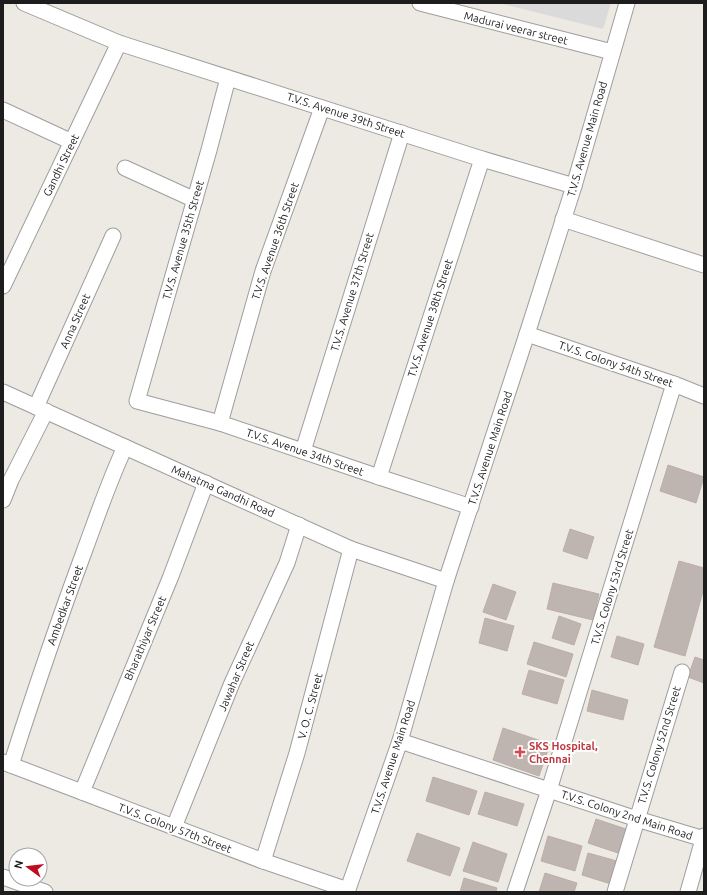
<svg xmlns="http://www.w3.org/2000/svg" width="707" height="895" viewBox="0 0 707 895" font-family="Ubuntu,sans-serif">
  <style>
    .residential { fill: #dbdada }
    .building { fill: #beb4b0; stroke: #beaea6 }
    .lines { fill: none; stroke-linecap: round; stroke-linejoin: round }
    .minor-casing { stroke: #9e9e9e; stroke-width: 17 }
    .minor { stroke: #fff; stroke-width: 15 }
    .health-dot { fill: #e0444e; stroke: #fff; stroke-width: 1.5 }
    .labels { text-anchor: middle; stroke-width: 4; stroke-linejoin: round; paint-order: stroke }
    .street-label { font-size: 11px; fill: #1d1d1d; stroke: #fff }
    .health-label { font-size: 11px; font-weight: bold; fill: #be3a42; stroke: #fff; text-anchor: start }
  </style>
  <rect width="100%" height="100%" fill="#ede9e3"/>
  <polygon class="residential" points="499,3 611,3 603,29"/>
  <g class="building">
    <polygon points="668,465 704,477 696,503 660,491"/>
    <polygon points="570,529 594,537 587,559 563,551"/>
    <polygon points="679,561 704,568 704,588 685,656 654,647"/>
    <polygon points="553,583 599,594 593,620 547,609"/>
    <polygon points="493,584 516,592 506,620 483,612"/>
    <polygon points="559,616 581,624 574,645 552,638"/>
    <polygon points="485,618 514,626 507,651 479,643"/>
    <polygon points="617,636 644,644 638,665 611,657"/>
    <polygon points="534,642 573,654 566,677 527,664"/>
    <polygon points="695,657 704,660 704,683 688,677"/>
    <polygon points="529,670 564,680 557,704 522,694"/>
    <polygon points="592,690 628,700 623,720 587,711"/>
    <polygon points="503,728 550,744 539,776 493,760"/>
    <polygon points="433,777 477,791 469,815 426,801"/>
    <polygon points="485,792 524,804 517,826 478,814"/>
    <polygon points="596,819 626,829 618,853 588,843"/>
    <polygon points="417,833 460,848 450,876 407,861"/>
    <polygon points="548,836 582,846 575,871 541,861"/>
    <polygon points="473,842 507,854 498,882 463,871"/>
    <polygon points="588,853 617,861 611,884 582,875"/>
    <polygon points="545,873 577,883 574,892 539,892"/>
    <polygon points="464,878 497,888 496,892 460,892"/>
  </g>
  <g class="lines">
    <defs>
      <g id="minor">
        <polyline points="24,3 119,43 482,159 574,186"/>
        <polyline points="420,3 612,52"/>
        <polyline points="228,78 209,150 137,401 220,423 379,477 471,507"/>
        <polyline points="3,110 72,142"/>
        <polyline points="125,168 195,200"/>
        <polyline points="563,219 704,265"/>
        <polyline points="3,286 119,43"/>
        <polyline points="527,334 674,384 704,396"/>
        <polyline points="3,392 351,549 446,581"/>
        <polyline points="36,407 113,236"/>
        <polyline points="220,423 263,271 322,108"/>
        <polyline points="303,451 402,133"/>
        <polyline points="379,477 482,159"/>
        <polyline points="3,500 11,480 46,411"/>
        <polyline points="400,741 637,819 704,839"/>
        <polyline points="3,762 263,861 348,890"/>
        <path d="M 11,765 C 34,693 58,622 84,552 C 97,517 109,481 125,447"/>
        <polyline points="82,792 171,576 206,483"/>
        <polyline points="174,827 232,683 287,563 299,525"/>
        <polyline points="263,861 297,753 351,549"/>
        <polyline points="3,877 45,892"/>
        <polyline points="347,892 400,741 446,581 527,334 574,186 627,3"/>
        <polyline points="515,892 549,790 674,384"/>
        <polyline points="615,892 682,672"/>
        <polyline points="688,892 704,836"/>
      </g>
    </defs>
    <use href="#minor" class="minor-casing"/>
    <use href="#minor" class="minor"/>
  </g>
  <path class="health-dot" d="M518 746h4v4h4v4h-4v4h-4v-4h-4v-4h4z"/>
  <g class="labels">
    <g class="street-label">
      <text transform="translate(516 28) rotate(14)" y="4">Madurai veerar street</text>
      <text transform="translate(346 115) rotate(18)" y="4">T.V.S. Avenue 39th Street</text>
      <text transform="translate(587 139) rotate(-74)" y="4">T.V.S. Avenue Main Road</text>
      <text transform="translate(61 165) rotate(-64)" y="4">Gandhi Street</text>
      <text transform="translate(183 240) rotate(-74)" y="4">T.V.S. Avenue 35th Street</text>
      <text transform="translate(275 241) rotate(-71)" y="4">T.V.S. Avenue 36th Street</text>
      <text transform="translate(352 292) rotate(-73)" y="4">T.V.S. Avenue 37th Street</text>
      <text transform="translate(430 318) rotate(-72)" y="4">T.V.S. Avenue 38th Street</text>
      <text transform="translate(75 321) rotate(-66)" y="4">Anna Street</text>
      <text transform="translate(616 364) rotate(19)" y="4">T.V.S. Colony 54th Street</text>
      <text transform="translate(490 448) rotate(-72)" y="4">T.V.S. Avenue Main Road</text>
      <text transform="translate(305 452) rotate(19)" y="4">T.V.S. Avenue 34th Street</text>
      <text transform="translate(223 491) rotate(24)" y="4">Mahatma Gandhi Road</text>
      <text transform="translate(612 587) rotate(-73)" y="4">T.V.S. Colony 53rd Street</text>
      <text transform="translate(65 605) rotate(-70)" y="4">Ambedkar Street</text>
      <text transform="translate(145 638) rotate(-67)" y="4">Bharathiyar Street</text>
      <text transform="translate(236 676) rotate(-67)" y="4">Jawahar Street</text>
      <text transform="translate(310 706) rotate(-75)" y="4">V. O. C. Street</text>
      <text transform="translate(659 745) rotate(-73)" y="4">T.V.S. Colony 52nd Street</text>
      <text transform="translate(393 757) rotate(-72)" y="4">T.V.S. Avenue Main Road</text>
      <text transform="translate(627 815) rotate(18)" y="4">T.V.S. Colony 2nd Main Road</text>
      <text transform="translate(175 828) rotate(21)" y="4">T.V.S. Colony 57th Street</text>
    </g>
    <g class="health-label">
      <text x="529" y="750">SKS Hospital,<tspan x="529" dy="13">Chennai</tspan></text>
    </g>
  </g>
  <rect width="707" height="895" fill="none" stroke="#1d1d1d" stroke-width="8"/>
  <g transform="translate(28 867) rotate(285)"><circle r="19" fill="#ffffff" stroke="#a5a5a5"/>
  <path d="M0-3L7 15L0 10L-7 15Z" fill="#be0b21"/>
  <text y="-6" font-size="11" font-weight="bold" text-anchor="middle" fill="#1d1d1d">N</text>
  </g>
</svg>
